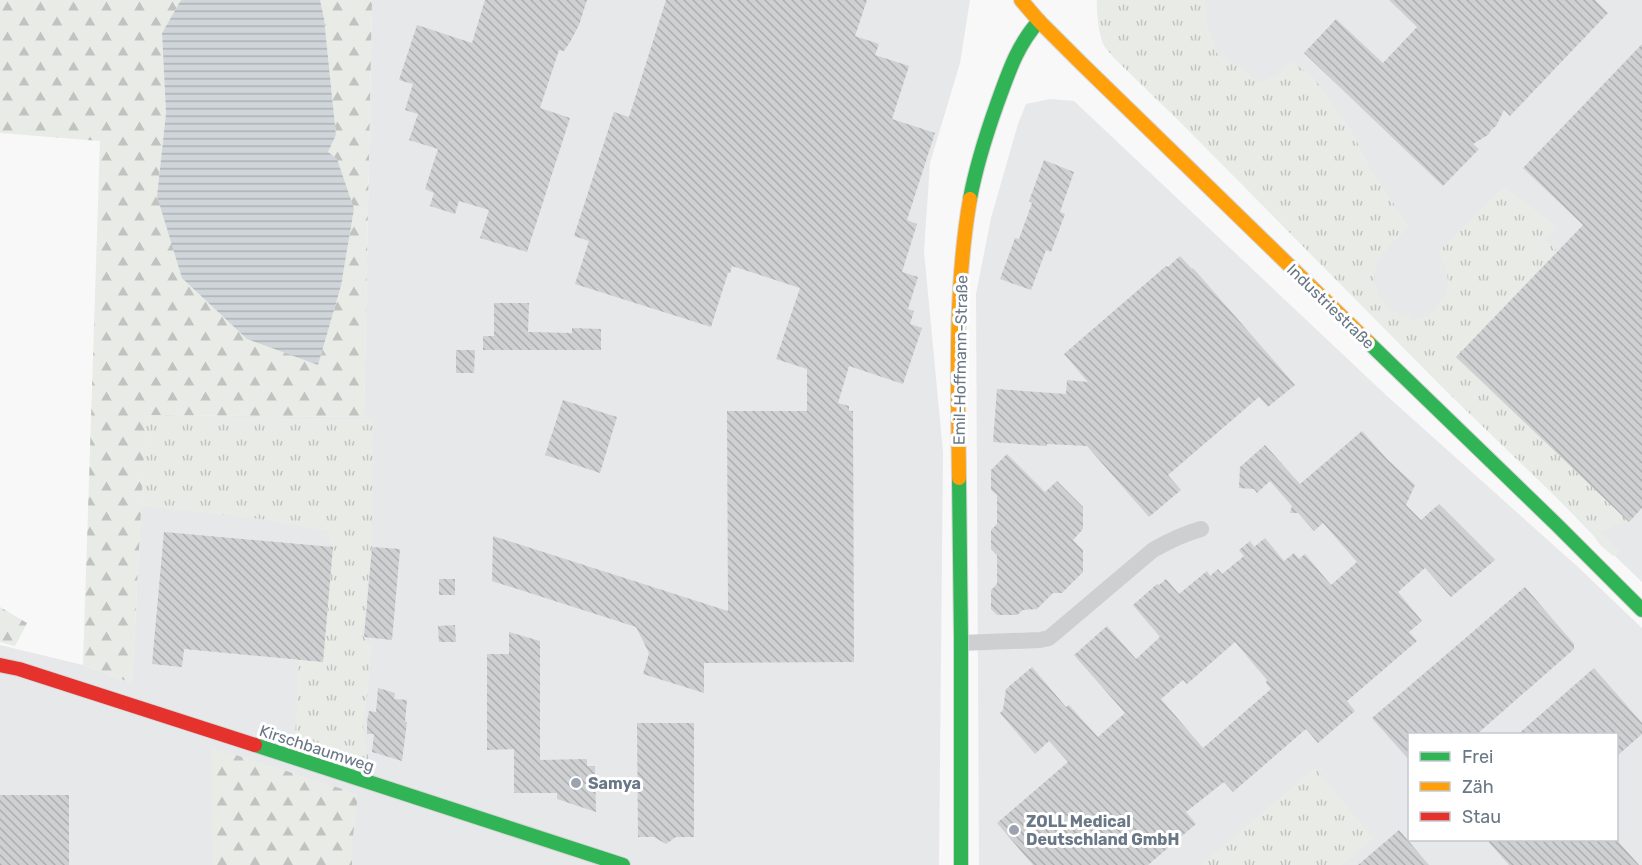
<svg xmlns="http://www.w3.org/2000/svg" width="1642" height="865" viewBox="0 0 1642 865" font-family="Rubik,sans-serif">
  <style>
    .built { fill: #e7e8e9; fill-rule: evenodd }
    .grass { fill: url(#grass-tufts) }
    .forest { fill: url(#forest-firs) }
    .water { fill: url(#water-rules) }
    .building { fill: url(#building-back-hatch); fill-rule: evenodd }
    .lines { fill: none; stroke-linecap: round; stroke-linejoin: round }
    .fast-casing { stroke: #d4d5d6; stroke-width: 16 }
    .slow-casing { stroke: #d4d5d6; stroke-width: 16 }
    .jam-casing { stroke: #d4d5d6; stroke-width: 16 }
    .street { stroke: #cecfd1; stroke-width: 16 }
    .fast { stroke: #30b455; stroke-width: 14 }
    .slow { stroke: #ff9f0a; stroke-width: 14 }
    .jam { stroke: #e5322d; stroke-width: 14 }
    .poi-dot { fill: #9ba4ae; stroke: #fff; stroke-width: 2 }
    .labels { text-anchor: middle; stroke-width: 6; stroke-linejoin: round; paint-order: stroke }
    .street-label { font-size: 16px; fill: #697786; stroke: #fff }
    .poi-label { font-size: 16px; font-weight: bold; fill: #697786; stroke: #fff; text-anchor: start }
  </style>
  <defs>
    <pattern id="grass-tufts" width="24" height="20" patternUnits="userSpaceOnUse" patternTransform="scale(1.5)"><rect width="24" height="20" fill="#e8ebe6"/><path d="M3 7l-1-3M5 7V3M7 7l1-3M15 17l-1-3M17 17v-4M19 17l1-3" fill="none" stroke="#c0c3c0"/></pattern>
    <pattern id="forest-firs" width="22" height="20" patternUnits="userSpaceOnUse" patternTransform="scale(1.5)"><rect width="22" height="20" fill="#e8ebe6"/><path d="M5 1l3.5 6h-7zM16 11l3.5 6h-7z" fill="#c0c3c0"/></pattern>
    <pattern id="water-rules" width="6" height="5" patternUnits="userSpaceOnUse" patternTransform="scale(1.5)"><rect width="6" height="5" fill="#cfd5d9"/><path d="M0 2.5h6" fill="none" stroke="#acb2b6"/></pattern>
    <pattern id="building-back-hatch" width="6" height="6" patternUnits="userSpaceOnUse" patternTransform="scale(1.5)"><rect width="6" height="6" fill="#cfd0d2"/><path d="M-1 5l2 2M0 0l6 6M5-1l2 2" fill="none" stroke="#acaeb0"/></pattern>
  </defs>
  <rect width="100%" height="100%" fill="#f8f8f8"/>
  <g class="built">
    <polygon points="372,0 970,0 960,63 930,163 924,251 943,452 939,865 0,865 0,645 83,665 132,683 146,415 364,417"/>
    <polygon points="1098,0 1642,0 1642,582 1589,531 1452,389"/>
    <path d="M 1050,99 L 1074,101 L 1387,396 L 1578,567 L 1642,628 L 1642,865 L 979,865 L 976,294 L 991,218 L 1018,124 L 1026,104 ZM 1410,734 L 1616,734 L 1616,840 L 1410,840 Z"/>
  </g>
  <g class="grass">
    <path d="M 1097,0 L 1206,0 L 1206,23 L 1218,55 L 1242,69 L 1260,82 L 1277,75 L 1291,61 L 1314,78 L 1351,130 L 1370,168 L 1409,227 C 1398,238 1384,249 1377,263 C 1371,276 1377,297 1388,307 C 1394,313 1401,315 1409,316 L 1411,321 L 1435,313 L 1434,308 C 1455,291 1449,272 1438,252 L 1504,186 L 1557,227 L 1545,240 L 1557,251 L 1457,357 L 1629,522 L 1615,524 L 1602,533 L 1620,552 L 1613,556 L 1601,546 L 1588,528 L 1444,389 L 1180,122 L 1114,58 C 1111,54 1107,50 1104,46 C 1099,36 1096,11 1097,0 Z"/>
    <polygon points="146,415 373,419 372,547 362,635 371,646 370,674 363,728 370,766 295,740 299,659 323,661 333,548 327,531 261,519 141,506"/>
    <polygon points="1315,768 1373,838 1342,865 1201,865"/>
  </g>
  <g class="forest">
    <polygon points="0,0 181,0 162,33 166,113 157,196 318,365 341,286 354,209 328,152 336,135 324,18 320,0 372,0 364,417 146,415 132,683 83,665 100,141 0,133"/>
    <polygon points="0,607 27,623 15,646 0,642"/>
    <polygon points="211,747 358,794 352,844 352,865 213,865"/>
  </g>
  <polygon class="water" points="181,0 320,0 324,18 336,135 328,152 337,159 354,209 341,286 318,365 247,339 182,278 157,196 166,113 162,33"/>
  <g class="building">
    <polygon points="485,0 587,0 579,25 570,42 564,51 559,50 540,108 570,118 527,252 480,238 489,210 459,201 455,214 430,206 434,193 425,189 438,149 409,140 418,114 405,110 413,84 399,80 417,25 472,43"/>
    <polygon points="666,0 867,0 855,36 879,44 875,55 909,66 892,119 935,133 907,220 917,224 902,272 918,277 908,309 914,311 910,324 922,328 903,384 849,366 838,403 849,406 849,411 853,411 854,662 704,663 704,693 643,674 649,653 636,627 492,581 493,536 728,611 727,411 807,411 807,369 776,359 800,288 732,266 730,273 728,273 711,327 575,284 589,241 574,236 614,112 629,117"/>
    <polygon points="1389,0 1595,0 1608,13 1510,116 1504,110 1496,126 1491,130 1488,135 1473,144 1479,149 1443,186 1304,53 1336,19 1383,63 1417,27"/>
    <polygon points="1642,44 1642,508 1629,522 1456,357 1583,225 1523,168"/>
    <polygon points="1044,160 1074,172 1060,212 1065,214 1051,252 1046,250 1031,290 1000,279 1015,238 1019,239 1032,203 1029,201"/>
    <polygon points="1180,256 1192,269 1193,268 1295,385 1268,407 1259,397 1168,475 1181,490 1149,517 1087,446 1047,444 1047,446 993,442 997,389 1066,394 1067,380 1088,382 1064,354 1166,266 1168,267"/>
    <polygon points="494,303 529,303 528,332 572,333 572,328 601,329 601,350 483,350 483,336 494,336"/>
    <polygon points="456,350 475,350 474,373 456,373"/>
    <polygon points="563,400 617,417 600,473 545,455"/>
    <path d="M 1362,431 L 1387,459 L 1415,485 L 1406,505 L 1421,520 L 1439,504 L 1495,560 L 1451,597 L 1425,568 L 1398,592 L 1422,621 L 1409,632 L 1417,641 L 1347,701 L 1355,711 L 1318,743 L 1306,729 L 1233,792 L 1224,782 L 1186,812 L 1196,824 L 1148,865 L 1033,865 L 997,823 L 1068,762 L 1049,741 L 1035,754 L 1000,713 L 1003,710 L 1006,689 L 1032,667 L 1066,707 L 1069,705 L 1098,737 L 1125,713 L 1074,655 L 1107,626 L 1136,659 L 1160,637 L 1133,605 L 1157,584 L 1159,585 L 1166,579 L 1179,594 L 1207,571 L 1210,576 L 1218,569 L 1222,574 L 1244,556 L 1239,550 L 1250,541 L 1254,547 L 1265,538 L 1284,561 L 1294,553 L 1299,559 L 1305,554 L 1331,585 L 1357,562 L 1323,523 L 1314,531 L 1298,513 L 1290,513 L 1292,506 L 1270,481 L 1257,493 L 1254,489 L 1239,488 L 1240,467 L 1265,445 L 1300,484 ZM 1235,642 L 1267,680 L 1266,683 L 1271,689 L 1203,748 L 1161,699 L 1183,680 L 1187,684 Z"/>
    <polygon points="1007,454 1045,492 1057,481 1083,507 1083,529 1073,540 1083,550 1083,572 1062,593 1053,593 1037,609 1023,610 1017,615 997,615 991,609 991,590 997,584 997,555 991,549 991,530 997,524 997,495 991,490 991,470"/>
    <polygon points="164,532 333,547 323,662 184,649 182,667 152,664"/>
    <polygon points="372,547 400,549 392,640 364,637"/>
    <rect x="439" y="579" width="16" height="16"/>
    <polygon points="1525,587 1574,644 1574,649 1476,735 1410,735 1410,761 1372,718"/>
    <polygon points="455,625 456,642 439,642 438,626"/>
    <polygon points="509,632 540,641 540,760 587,759 587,766 595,766 596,812 557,799 557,793 514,793 514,749 487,750 487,654 509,654"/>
    <polygon points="1594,668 1642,723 1642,734 1617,756 1617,735 1517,735"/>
    <polygon points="378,688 395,693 394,699 407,700 405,722 407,722 402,761 372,752 374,734 367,734 367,722 369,711 376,712"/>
    <polygon points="637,723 694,723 694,837 676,837 666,844 654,837 638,837"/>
    <rect x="0" y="795" width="69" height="70"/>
    <polygon points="1399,830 1429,865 1358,865"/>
    <polygon points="1487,840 1617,840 1639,865 1509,865"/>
  </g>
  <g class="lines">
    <defs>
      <g id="fast">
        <path d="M 970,199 C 976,166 986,135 997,104 C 1008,74 1017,45 1039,21"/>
        <polyline points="1368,342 1557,525 1642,610"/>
        <polyline points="959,478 961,639 961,865"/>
        <polyline points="255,745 623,865"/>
      </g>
      <g id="slow">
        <polyline points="1021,0 1039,21 1082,64 1368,342"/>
        <path d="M 959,478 C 958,384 954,292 970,199"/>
      </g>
      <polyline id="jam" points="0,665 19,669 255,745"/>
    </defs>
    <use href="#fast" class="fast-casing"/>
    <use href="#slow" class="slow-casing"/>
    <use href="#jam" class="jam-casing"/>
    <path class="street" d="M 961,643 L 1040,640 L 1049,638 L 1153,550 C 1169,541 1183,534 1201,529"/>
    <use href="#fast" class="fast"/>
    <use href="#slow" class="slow"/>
    <use href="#jam" class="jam"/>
  </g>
  <g class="poi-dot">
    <circle cx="576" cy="783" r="6"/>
    <circle cx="1014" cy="830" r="6"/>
  </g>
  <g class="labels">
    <g class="street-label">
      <text transform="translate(1331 306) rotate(44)" y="6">Industriestraße</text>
      <text transform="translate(960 360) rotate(-89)" y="6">Emil-Hoffmann-Straße</text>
      <text transform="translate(317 748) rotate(18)" y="6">Kirschbaumweg</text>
    </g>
    <g class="poi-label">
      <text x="588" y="789">Samya</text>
      <text x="1026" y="827">ZOLL Medical<tspan x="1026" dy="18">Deutschland GmbH</tspan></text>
    </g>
  </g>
  <rect x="1408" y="733" width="210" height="108" fill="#ffffff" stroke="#c3c9cf" stroke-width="1.5"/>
  <rect x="1420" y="752" width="30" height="9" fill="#30b455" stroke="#c3c9cf" stroke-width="1.5"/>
  <text x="1462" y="763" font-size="18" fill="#697786">Frei</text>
  <rect x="1420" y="782" width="30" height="9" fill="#ff9f0a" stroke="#c3c9cf" stroke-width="1.5"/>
  <text x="1462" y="793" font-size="18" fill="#697786">Zäh</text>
  <rect x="1420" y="812" width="30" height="9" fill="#e5322d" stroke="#c3c9cf" stroke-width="1.5"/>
  <text x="1462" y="823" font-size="18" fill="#697786">Stau</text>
</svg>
